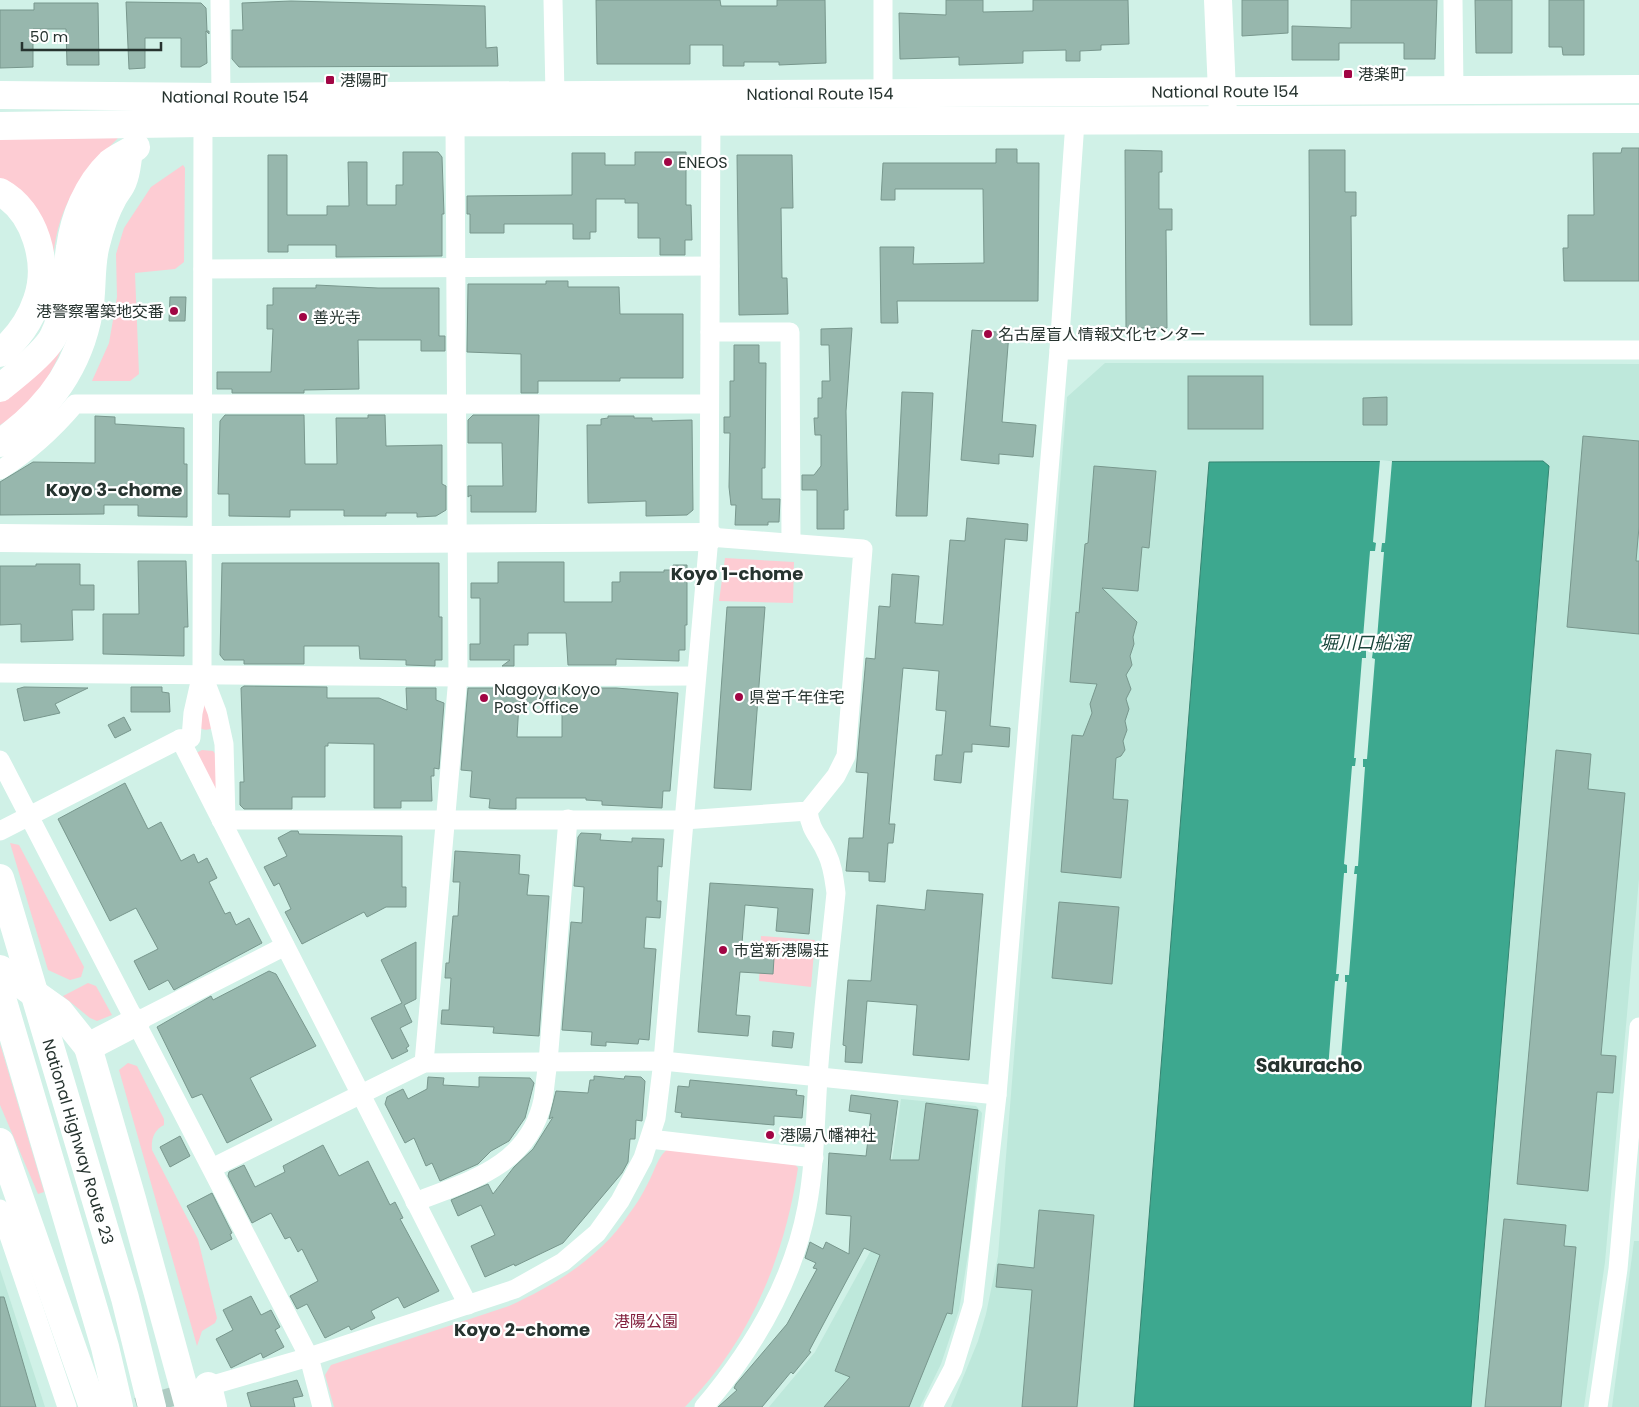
<svg xmlns="http://www.w3.org/2000/svg" width="1639" height="1407" viewBox="0 0 1639 1407" font-family="Poppins,'Noto Sans JP',sans-serif">
  <style>
    .built { fill: #bee8db }
    .green { fill: #fdccd3 }
    .water { fill: #3da88f; stroke: #368572 }
    .pier { fill: #d0f1e7 }
    .building { fill: #97b7ad; stroke: #78978d; fill-rule: evenodd }
    .lines { fill: none; stroke-linecap: round; stroke-linejoin: round }
    .street-tunnel { stroke: #aecbc2; stroke-width: 19; stroke-dasharray: 19 9; stroke-linecap: butt }
    .street { stroke: #fff; stroke-width: 19 }
    .secondary { stroke: #fff; stroke-width: 28 }
    .highway { stroke: #fff; stroke-width: 28 }
    .poi-dot { fill: #a10544; stroke: #fff; stroke-width: 2 }
    .labels { text-anchor: middle; stroke-width: 4.5; stroke-linejoin: round; paint-order: stroke }
    .poi-label { font-size: 16px; fill: #26332f; stroke: #fff; text-anchor: start }
    .street-label { font-size: 16px; fill: #26332f; stroke: #fff }
    .park-label { font-size: 16px; fill: #821f3d; stroke: #fff }
    .neighbourhood-label { font-size: 18px; font-weight: bold; fill: #26332f; stroke: #fff }
    .water-label { font-size: 18px; font-style: italic; fill: #19463b; stroke: #fff }
    .quarter-label { font-size: 19px; font-weight: bold; fill: #26332f; stroke: #fff }
  </style>
  <rect width="100%" height="100%" fill="#d0f1e7"/>
  <g class="built">
    <polygon points="1105,363 1639,364 1639,879 1605,1262 1584,1407 1471,1407 1549,467 1543,461 1209,463 1134,1407 951,1407 978,1341 986,1314 998,1256 1067,397"/>
    <polygon points="901,1099 976,1106 982,1113 971,1236 959,1310 941,1364 920,1407 769,1407 815,1352 870,1252 884,1214"/>
    <polygon points="1634,1241 1639,1241 1639,1407 1612,1407"/>
    <polygon points="0,1269 45,1407 0,1407"/>
  </g>
  <g class="green">
    <path d="M 118,138 C 80,176 58,204 53,259 L 0,179 L 0,139 Z"/>
    <polygon points="183,165 185,168 184,262 175,269 135,273 139,374 130,381 92,381 109,343 117,297 116,254 124,228 151,187"/>
    <path d="M 67,331 C 57,370 34,404 0,425 L 0,402 L 23,383 Z"/>
    <polygon points="725,558 794,562 793,603 719,601"/>
    <path d="M 204,687 L 215,727 C 207,731 203,731 197,725 Z"/>
    <polygon points="202,750 213,751 217,756 217,802 196,753"/>
    <polygon points="10,843 19,845 84,967 81,977 70,980 48,970"/>
    <polygon points="761,936 815,940 811,987 759,981"/>
    <polygon points="88,983 96,986 112,1015 97,1021 90,1018 63,996"/>
    <polygon points="0,1044 44,1192 38,1194 0,1105"/>
    <path d="M 128,1063 L 137,1066 L 164,1119 L 164,1125 C 154,1130 151,1139 152,1150 L 198,1239 L 217,1318 L 215,1323 L 202,1331 L 197,1346 L 119,1070 Z"/>
    <path d="M 670,1147 L 793,1162 L 798,1168 C 784,1259 750,1341 685,1407 L 334,1407 L 325,1375 L 331,1365 L 509,1306 C 555,1285 601,1257 629,1214 C 636,1205 642,1195 647,1185 C 655,1171 657,1156 670,1147 Z"/>
  </g>
  <polygon class="water" points="1543,461 1549,466 1471,1407 1134,1407 1209,462"/>
  <polygon class="pier" points="1380,460 1392,461 1385,543 1382,543 1381,552 1384,552 1376,651 1373,651 1372,658 1375,659 1367,759 1363,759 1363,767 1365,767 1358,866 1355,866 1354,874 1357,874 1349,975 1345,975 1345,982 1347,982 1340,1070 1328,1069 1335,981 1338,981 1339,974 1336,974 1344,873 1347,873 1347,865 1344,864 1352,766 1355,766 1356,758 1354,758 1362,658 1366,658 1366,650 1362,650 1370,551 1375,551 1376,543 1373,542"/>
  <g class="building">
    <polygon points="596,0 720,0 721,6 777,6 777,0 825,0 826,63 779,65 779,62 744,62 744,66 723,66 723,45 690,45 690,64 597,64"/>
    <polygon points="946,0 983,0 983,12 1033,11 1033,0 1128,0 1129,44 1101,45 1101,50 1080,51 1080,61 1066,61 1066,50 1023,51 1023,63 959,65 959,57 900,59 899,13 946,15"/>
    <polygon points="1242,0 1288,0 1288,33 1242,36"/>
    <polygon points="1351,0 1437,0 1435,59 1404,59 1404,43 1339,43 1339,60 1292,60 1292,26 1351,28"/>
    <polygon points="1475,0 1512,0 1512,53 1476,53"/>
    <polygon points="1549,0 1584,0 1584,55 1563,55 1562,47 1549,47"/>
    <polygon points="291,1 485,6 486,48 497,47 498,66 239,67 232,59 232,30 243,30 242,3"/>
    <polygon points="126,2 201,3 206,8 207,31 209,31 209,34 206,31 207,63 200,67 181,67 181,38 145,38 145,68 129,69"/>
    <polygon points="34,3 98,3 99,65 67,65 66,29 33,29 33,67 0,68 0,10 34,10"/>
    <polygon points="1622,148 1639,148 1639,281 1564,281 1563,248 1568,248 1568,215 1594,215 1593,153 1621,153"/>
    <polygon points="996,149 1017,149 1017,163 1039,163 1038,301 897,301 898,323 881,323 880,247 914,247 913,264 984,263 983,189 895,189 895,200 881,200 883,163 996,163"/>
    <polygon points="1125,150 1162,151 1162,172 1159,172 1159,209 1172,209 1172,230 1166,230 1167,328 1126,328"/>
    <polygon points="1309,150 1345,150 1345,192 1356,192 1356,216 1351,216 1352,325 1310,325"/>
    <polygon points="403,152 438,152 442,157 444,214 442,214 442,256 336,257 336,245 288,245 288,252 268,252 268,155 287,155 287,215 327,215 327,206 349,206 348,162 367,162 367,205 396,205 396,185 403,185"/>
    <polygon points="635,152 686,152 686,205 691,205 692,240 685,240 685,255 660,255 660,238 638,238 638,203 625,203 625,199 596,199 596,232 590,232 590,239 573,239 573,224 504,224 504,233 470,233 470,214 467,214 467,196 572,195 572,153 605,153 605,165 635,165"/>
    <polygon points="737,155 792,155 793,208 781,208 782,278 787,278 788,314 739,315"/>
    <polygon points="546,281 568,281 568,287 619,287 620,314 683,314 683,378 620,378 620,381 538,381 538,393 521,393 521,354 467,352 468,284 546,284"/>
    <polygon points="316,285 378,288 439,288 439,336 445,336 445,351 421,351 421,340 358,340 359,389 304,390 304,393 232,393 232,389 217,389 217,372 271,372 273,329 267,329 267,305 273,305 273,288 316,288"/>
    <polygon points="170,297 186,297 185,321 169,321"/>
    <polygon points="852,328 846,411 848,510 844,510 844,529 817,529 817,490 802,490 802,475 814,475 821,466 821,435 815,435 814,418 818,418 818,398 822,398 822,381 830,381 829,345 821,345 821,329"/>
    <polygon points="972,330 1009,333 1002,422 1036,425 1033,457 999,454 999,464 961,460"/>
    <polygon points="734,345 759,345 759,363 766,363 765,468 762,468 762,499 780,499 779,522 768,522 768,525 735,525 736,505 731,505 729,487 730,433 724,433 724,417 730,417 730,381 734,381"/>
    <rect x="1188" y="376" width="75" height="53"/>
    <polygon points="902,392 933,393 927,516 896,516"/>
    <polygon points="1387,397 1387,425 1363,425 1363,398"/>
    <polygon points="225,415 304,415 305,464 337,464 336,418 368,418 368,415 385,415 386,446 442,445 442,484 446,486 446,510 436,516 417,517 417,513 386,513 386,516 344,516 344,510 290,510 290,517 229,516 229,494 218,494 220,421"/>
    <polygon points="473,415 539,415 536,512 471,512 471,495 468,497 468,486 503,486 502,443 468,443 468,420"/>
    <polygon points="95,416 115,417 115,424 184,428 184,464 187,464 187,517 138,516 138,505 104,505 104,514 0,515 0,482 33,462 95,463"/>
    <polygon points="608,416 634,416 634,418 652,418 652,421 692,420 693,510 687,515 646,516 646,501 588,503 587,425 601,425 601,419 608,418"/>
    <polygon points="1583,436 1639,441 1639,527 1636,561 1639,561 1639,634 1567,627"/>
    <polygon points="1094,466 1156,471 1149,548 1142,547 1138,591 1102,588 1137,622 1133,637 1134,644 1130,656 1132,665 1126,675 1131,689 1126,699 1129,709 1125,721 1127,730 1123,741 1125,750 1121,756 1116,758 1113,799 1128,800 1121,878 1061,872 1072,735 1083,736 1092,713 1090,704 1097,684 1070,682 1076,612 1079,613 1085,544 1088,543"/>
    <polygon points="967,518 1028,524 1027,541 1005,539 990,726 1010,728 1009,747 972,744 972,752 964,752 961,783 934,780 936,755 942,755 946,711 936,710 939,671 903,668 889,824 895,824 893,843 888,843 885,882 869,881 869,872 846,871 849,838 863,838 868,773 856,772 866,658 875,659 879,606 890,607 892,574 919,576 915,623 943,625 950,540 965,541"/>
    <polygon points="138,561 186,561 188,627 184,627 184,656 103,654 103,614 139,614"/>
    <polygon points="498,562 564,562 564,602 612,602 612,582 620,582 620,572 664,572 664,570 673,570 673,565 687,565 687,625 685,625 685,650 679,650 679,661 616,659 616,665 568,665 566,633 528,633 528,645 514,645 514,666 502,666 510,660 470,660 470,644 480,644 480,598 471,598 471,583 498,583"/>
    <polygon points="222,563 439,563 439,617 442,617 442,660 435,660 435,666 406,665 406,660 360,659 359,646 304,646 304,664 244,664 244,660 224,660 220,655"/>
    <polygon points="36,564 80,564 80,585 94,585 94,610 72,610 73,640 21,642 21,624 0,625 0,566 36,566"/>
    <polygon points="727,607 765,607 751,790 714,788"/>
    <polygon points="244,686 327,687 327,698 379,698 407,710 406,688 436,688 436,700 444,703 439,769 434,768 434,776 431,776 432,801 401,801 401,808 374,808 374,744 328,743 328,746 325,746 325,797 292,797 292,809 244,809 240,805 240,782 244,782 241,688"/>
    <polygon points="24,687 88,688 55,704 60,713 24,721 17,689"/>
    <polygon points="131,687 162,687 162,692 169,693 170,712 131,712"/>
    <path d="M 468,688 L 616,688 L 678,693 L 670,791 L 663,791 L 662,808 L 602,805 L 602,801 L 586,800 L 586,798 L 516,798 L 516,809 L 501,809 L 489,808 L 490,799 L 470,797 L 472,771 L 461,770 ZM 519,703 L 562,703 L 562,737 L 517,737 Z"/>
    <polygon points="124,717 131,730 115,738 108,725"/>
    <polygon points="1556,750 1591,754 1588,789 1625,793 1601,1055 1616,1056 1613,1093 1597,1092 1588,1191 1517,1184"/>
    <polygon points="125,783 148,829 161,822 181,861 194,854 198,863 207,858 217,878 209,882 225,914 230,912 236,925 249,918 262,943 174,990 168,980 149,990 134,961 158,949 136,908 110,921 58,819"/>
    <polygon points="291,831 298,831 299,834 402,836 402,887 406,887 406,907 386,907 367,917 364,912 302,944 285,912 291,909 279,883 274,886 264,867 287,856 278,838"/>
    <polygon points="581,833 601,834 600,840 632,842 632,838 664,839 662,867 658,866 657,901 661,901 660,918 646,917 644,948 656,949 649,1040 639,1039 638,1044 606,1042 606,1046 591,1045 592,1032 562,1030 571,922 582,923 584,887 574,886 578,837"/>
    <polygon points="455,851 520,855 519,874 529,875 527,895 549,896 539,1036 493,1033 494,1027 441,1024 442,1010 449,1010 451,978 445,978 446,963 449,963 453,916 458,916 460,882 453,882"/>
    <polygon points="710,883 813,889 809,934 776,931 778,908 745,905 741,956 774,958 773,974 740,972 736,1015 750,1016 748,1036 698,1032"/>
    <polygon points="927,890 983,894 969,1060 913,1055 917,1005 867,1001 862,1063 845,1062 846,1046 843,1045 848,980 871,981 877,905 925,910"/>
    <polygon points="1059,902 1119,907 1112,984 1052,978"/>
    <polygon points="416,942 416,999 404,1005 412,1022 400,1028 409,1046 406,1048 408,1051 392,1059 371,1018 402,1003 381,960"/>
    <polygon points="269,971 276,974 316,1046 250,1078 272,1120 227,1143 202,1094 192,1098 157,1027 211,996 213,1000"/>
    <polygon points="773,1031 794,1033 792,1048 772,1046"/>
    <polygon points="594,1076 624,1079 625,1076 641,1077 645,1081 642,1121 636,1120 635,1139 630,1139 628,1162 622,1173 563,1243 515,1266 514,1264 485,1277 471,1246 495,1235 481,1205 458,1216 451,1200 488,1184 493,1194 514,1167 533,1149 553,1117 549,1119 556,1091 588,1093 590,1080 594,1080"/>
    <polygon points="428,1077 444,1078 443,1085 479,1087 479,1077 530,1078 534,1083 525,1118 509,1141 491,1151 478,1164 440,1181 432,1163 426,1166 414,1138 405,1143 385,1104 387,1097 403,1089 408,1099 427,1089"/>
    <polygon points="690,1080 797,1090 796,1095 804,1096 802,1118 774,1116 774,1125 681,1117 682,1113 675,1112 678,1086 689,1087"/>
    <polygon points="851,1095 898,1101 890,1160 919,1160 926,1103 978,1110 952,1314 947,1313 909,1407 824,1407 850,1377 835,1371 880,1255 864,1248 809,1351 811,1352 793,1374 791,1372 762,1407 718,1407 737,1390 734,1388 736,1384 787,1324 817,1269 813,1268 816,1263 805,1258 810,1242 823,1249 826,1242 849,1254 851,1216 826,1214 829,1153 866,1156 871,1114 849,1111"/>
    <polygon points="180,1136 190,1156 170,1167 160,1147"/>
    <polygon points="323,1145 339,1176 368,1161 390,1205 395,1202 403,1218 400,1219 439,1291 404,1308 398,1297 371,1311 375,1318 351,1330 349,1326 325,1338 307,1304 297,1309 290,1296 318,1281 302,1249 298,1252 290,1237 285,1239 271,1213 252,1223 228,1176 229,1172 244,1165 255,1187 285,1172 283,1166"/>
    <polygon points="212,1193 232,1233 230,1234 232,1239 211,1250 187,1206"/>
    <polygon points="1039,1210 1094,1215 1077,1407 1022,1407 1032,1290 996,1287 998,1264 1034,1268"/>
    <polygon points="1504,1219 1566,1225 1564,1246 1576,1247 1561,1407 1485,1407"/>
    <polygon points="251,1296 261,1315 271,1310 280,1327 275,1330 284,1347 263,1358 261,1353 231,1368 216,1339 233,1330 223,1310"/>
    <polygon points="0,1297 4,1297 36,1407 0,1407"/>
    <polygon points="297,1380 303,1396 293,1398 295,1407 251,1407 247,1393"/>
  </g>
  <g class="lines">
    <polyline class="street-tunnel" points="137,1407 195,1390"/>
    <g class="street">
      <polyline points="553,0 555,94"/>
      <polyline points="883,0 883,93"/>
      <polyline points="1453,0 1454,91"/>
      <polyline points="203,269 710,266"/>
      <polyline points="710,332 790,332 791,543"/>
      <polyline points="1059,350 1639,350"/>
      <path d="M 0,470 C 29,452 53,430 75,404 L 709,404"/>
      <polyline points="0,673 458,677 696,676"/>
      <polyline points="202,673 217,712 224,744 226,820"/>
      <polyline points="180,739 468,1305"/>
      <polyline points="0,760 309,1357 322,1407"/>
      <polyline points="221,820 684,820 808,811 836,776 846,756 863,549 709,537"/>
      <polyline points="0,831 180,739 191,738 193,713 202,673 203,123 221,97 220,0"/>
      <polyline points="136,1022 285,946"/>
      <polyline points="424,1063 458,677 455,123"/>
      <polyline points="650,1139 814,1158"/>
      <polyline points="212,1168 424,1063 663,1061 997,1095"/>
      <path d="M 415,1202 C 469,1181 529,1166 543,1100 C 545,1087 546,1074 548,1062 L 568,819"/>
      <polyline points="0,1209 67,1407"/>
      <polyline points="199,1389 309,1357 515,1289 563,1262 597,1233 620,1201 643,1158 656,1118 663,1061 709,537 711,110"/>
      <path d="M 704,1407 C 753,1349 793,1282 807,1207 C 815,1164 815,1121 818,1078 C 822,1016 830,954 836,893 C 834,879 833,866 827,854 C 819,835 811,833 808,811"/>
      <polyline points="933,1407 953,1369 973,1304 997,1095 1059,350 1075,122"/>
      <polyline points="1598,1407 1618,1269 1639,1027"/>
    </g>
    <g class="secondary">
      <polyline points="1218,0 1223,115"/>
      <polyline points="0,538 204,540 709,537"/>
      <polyline points="0,969 60,1012 88,1047 136,1022"/>
      <polyline points="208,1386 213,1407"/>
    </g>
    <g class="highway">
      <path id="s1" d="M 0,95 L 221,97 L 1639,89"/>
      <polyline points="0,126 203,123 1639,119"/>
      <path d="M 0,192 C 35,211 50,263 37,300 C 30,321 17,339 0,353"/>
      <path d="M 0,388 C 15,376 47,351 54,335 C 68,306 65,278 70,248 C 74,218 87,185 110,163 C 117,157 128,153 136,147"/>
      <path d="M 0,443 C 46,411 79,368 89,311 C 93,289 90,266 96,244 C 100,228 105,212 113,198 C 116,192 121,187 123,181 C 127,172 127,161 129,152"/>
      <path id="s2" d="M 0,878 L 125,1298 L 152,1407"/>
      <polyline points="0,991 105,1347 119,1407"/>
      <polyline points="88,1047 132,1199 189,1407"/>
      <polyline points="0,1142 93,1407"/>
    </g>
  </g>
  <g class="poi-dot">
    <rect x="1343" y="69" width="10" height="10" rx="2.5"/>
    <rect x="325" y="75" width="10" height="10" rx="2.5"/>
    <circle cx="668" cy="162" r="5"/>
    <circle cx="174" cy="311" r="5"/>
    <circle cx="303" cy="317" r="5"/>
    <circle cx="988" cy="334" r="5"/>
    <circle cx="739" cy="697" r="5"/>
    <circle cx="484" cy="698" r="5"/>
    <circle cx="723" cy="950" r="5"/>
    <circle cx="770" cy="1135" r="5"/>
  </g>
  <g class="labels">
    <g class="poi-label">
      <text x="1358" y="80">港楽町</text>
      <text x="340" y="86">港陽町</text>
      <text x="678" y="168">ENEOS</text>
      <text x="164" y="317" text-anchor="end">港警察署築地交番</text>
      <text x="313" y="323">善光寺</text>
      <text x="998" y="340">名古屋盲人情報文化センター</text>
      <text x="494" y="695">Nagoya Koyo<tspan x="494" dy="18">Post Office</tspan></text>
      <text x="749" y="703">県営千年住宅</text>
      <text x="733" y="956">市営新港陽荘</text>
      <text x="780" y="1141">港陽八幡神社</text>
    </g>
    <g class="street-label">
      <text dy="6" stroke="none"><textPath href="#s1" startOffset="1225">National Route 154</textPath></text>
      <text dy="6" stroke="none"><textPath href="#s1" startOffset="820">National Route 154</textPath></text>
      <text dy="6" stroke="none"><textPath href="#s1" startOffset="235">National Route 154</textPath></text>
      <text dy="6" stroke="none"><textPath href="#s2" startOffset="275">National Highway Route 23</textPath></text>
    </g>
    <g class="park-label">
      <text x="646" y="1327">港陽公園</text>
    </g>
    <g class="neighbourhood-label">
      <text x="114" y="496">Koyo 3-chome</text>
      <text x="737" y="580">Koyo 1-chome</text>
      <text x="522" y="1336">Koyo 2-chome</text>
    </g>
    <g class="water-label">
      <text x="1365" y="649">堀川口船溜</text>
    </g>
    <g class="quarter-label">
      <text x="1309" y="1072">Sakuracho</text>
    </g>
  </g>
  <path d="M22 42v8h139v-8" fill="none" stroke="#26332f" stroke-width="2.5"/>
  <text x="30" y="42" font-size="15" fill="#26332f" stroke="#ffffff" stroke-width="4" paint-order="stroke">50 m</text>
</svg>
